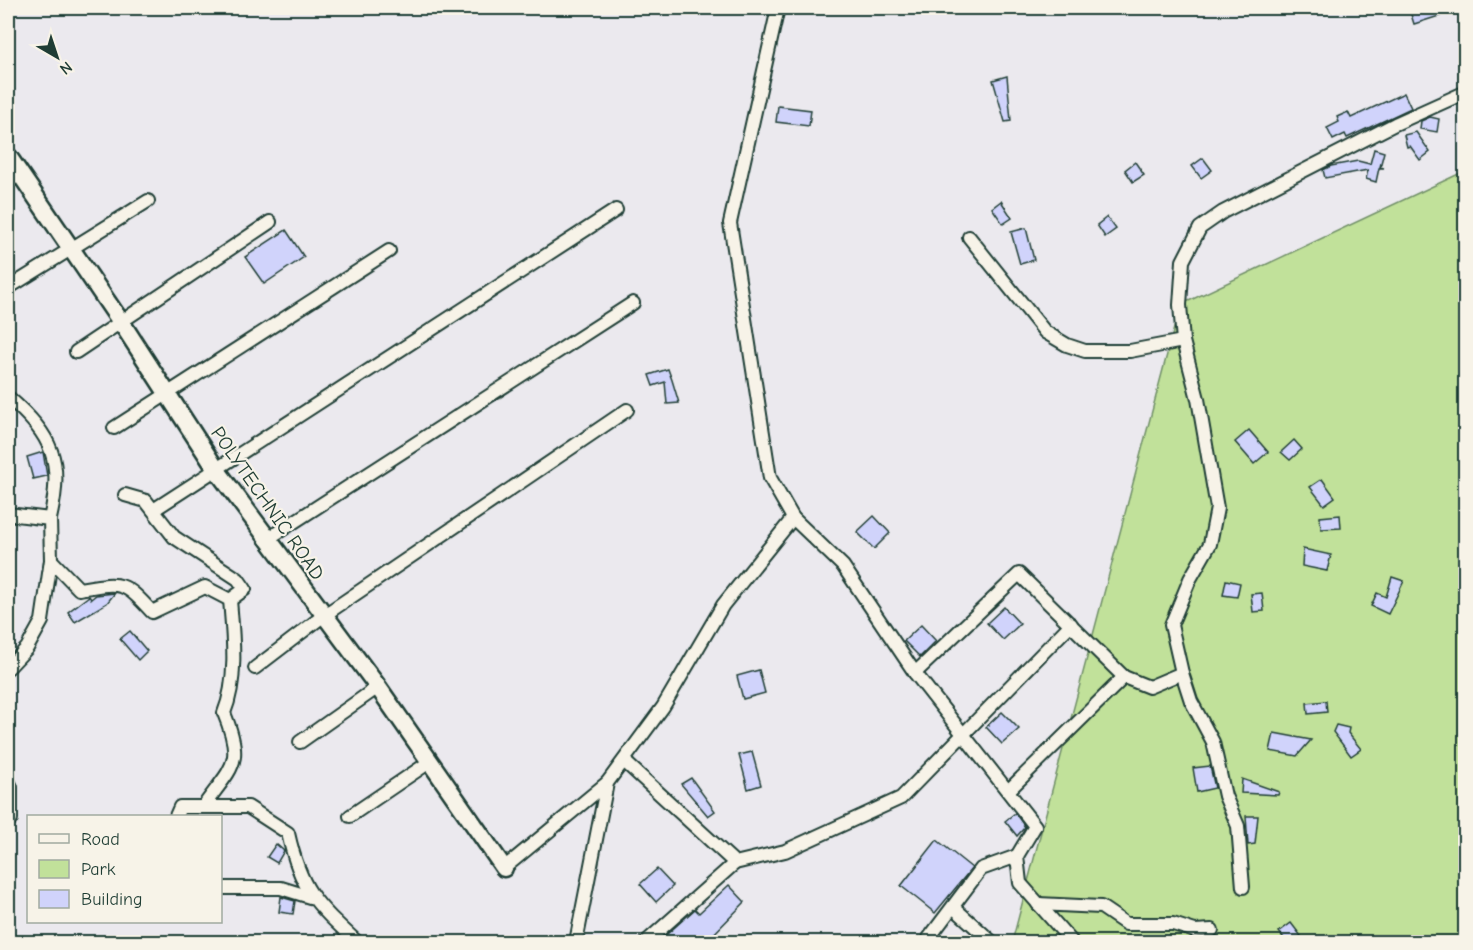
<svg xmlns="http://www.w3.org/2000/svg" width="1473" height="950" viewBox="0 0 1473 950" font-family="'Comic Neue',sans-serif">
  <style>
    .green { fill: #c1e19a; stroke: #708f67; stroke-width: 1.5 }
    .building { fill: #d0d3fb; stroke: #1f3d34; stroke-width: 1.5 }
    .lines { fill: none; stroke-linecap: round; stroke-linejoin: round }
    .minor-casing { stroke: #1f3d34; stroke-width: 16 }
    .tertiary-casing { stroke: #1f3d34; stroke-width: 21 }
    .minor { stroke: #f7f3e8; stroke-width: 12 }
    .tertiary { stroke: #f7f3e8; stroke-width: 16 }
    .labels { text-anchor: middle; stroke-width: 4.5; stroke-linejoin: round; paint-order: stroke }
    .street-label { font-size: 20px; fill: #1f3d34; stroke: #f7f3e8 }
  </style>
  <rect width="100%" height="100%" fill="#ebe9ee"/>
  <filter id="ink" filterUnits="userSpaceOnUse"><feTurbulence type="fractalNoise" baseFrequency=".0167" numOctaves="2"/><feDisplacementMap in="SourceGraphic" scale="12" xChannelSelector="R" yChannelSelector="G"/><feConvolveMatrix kernelMatrix="1 2 1 2 8 2 1 2 1" color-interpolation-filters="sRGB"/></filter>
  <g filter="url(#ink)">
    <polygon class="green" points="1465,171 1465,942 1012,942 1180,305"/>
    <g class="building">
      <polygon points="1409,8 1458,8 1458,10 1414,24"/>
      <polygon points="1007,76 1011,121 1005,122 993,80"/>
      <polygon points="1404,93 1411,108 1347,138 1345,134 1333,140 1327,128 1339,122 1337,117 1348,112 1351,118"/>
      <polygon points="778,106 811,110 809,126 776,122"/>
      <polygon points="1430,117 1439,119 1437,132 1420,129 1421,121"/>
      <polygon points="1416,132 1430,152 1420,160 1410,146 1407,147 1404,135"/>
      <polygon points="1374,149 1384,152 1380,167 1384,168 1379,168 1376,182 1366,179 1368,170 1325,178 1323,170 1331,166 1358,161 1370,164"/>
      <polygon points="1203,158 1212,170 1201,178 1192,166"/>
      <polygon points="1135,162 1144,175 1133,182 1125,170"/>
      <polygon points="1001,201 1012,218 1003,224 992,208"/>
      <polygon points="1107,217 1116,229 1105,237 1097,225"/>
      <polygon points="1026,228 1034,260 1020,264 1011,232"/>
      <polygon points="286,230 304,257 264,284 245,257"/>
      <polygon points="668,369 672,380 679,403 667,404 665,382 653,386 649,375"/>
      <polygon points="1249,430 1268,452 1254,464 1235,442"/>
      <polygon points="1294,440 1302,449 1290,460 1281,452"/>
      <polygon points="43,452 47,476 33,479 27,457"/>
      <polygon points="1322,479 1335,497 1324,505 1310,487"/>
      <polygon points="1340,515 1341,528 1321,529 1320,517"/>
      <polygon points="874,516 890,533 874,549 857,532"/>
      <polygon points="1303,549 1331,555 1327,571 1302,566"/>
      <polygon points="1392,577 1404,581 1388,614 1371,606 1377,593 1386,597"/>
      <polygon points="1226,580 1240,583 1237,597 1223,595"/>
      <polygon points="115,593 107,603 75,622 68,612 89,596 91,599 96,595"/>
      <polygon points="1262,593 1264,611 1253,612 1251,594"/>
      <polygon points="1004,607 1020,624 1003,640 987,623"/>
      <polygon points="921,625 936,641 920,657 904,641"/>
      <polygon points="130,631 147,651 138,660 120,639"/>
      <polygon points="759,670 765,693 743,699 737,676"/>
      <polygon points="1326,701 1327,712 1308,714 1307,703"/>
      <polygon points="1002,712 1019,729 1002,744 986,727"/>
      <polygon points="1336,725 1349,728 1348,733 1361,749 1351,756 1333,732"/>
      <polygon points="1274,733 1311,740 1297,756 1270,751"/>
      <polygon points="752,752 761,785 748,789 739,755"/>
      <polygon points="1210,766 1215,788 1197,792 1193,768"/>
      <polygon points="691,778 715,811 708,816 681,784"/>
      <polygon points="1242,779 1279,792 1278,795 1241,793"/>
      <polygon points="1015,813 1025,827 1017,836 1005,821"/>
      <polygon points="1246,816 1258,816 1255,844 1248,845"/>
      <polygon points="937,840 972,868 935,913 901,886"/>
      <polygon points="276,844 284,851 277,863 267,857"/>
      <polygon points="657,869 673,886 656,902 640,884"/>
      <polygon points="729,885 745,902 706,942 671,942 665,936 695,909 699,913"/>
      <polygon points="281,897 295,901 293,914 279,912"/>
      <polygon points="1291,923 1301,936 1293,942 1287,942 1279,932"/>
    </g>
    <g class="lines">
      <defs>
        <g id="minor">
          <polyline points="778,8 730,223 770,478 793,518 843,566 915,673 1035,826 1017,856 1020,883 1072,942"/>
          <polyline points="8,182 20,174"/>
          <polyline points="969,237 1045,332 1067,345 1085,351 1130,351 1183,341"/>
          <polyline points="8,288 148,201"/>
          <polyline points="76,352 270,222"/>
          <path d="M 8,397 C 54,437 63,461 50,519"/>
          <polyline points="114,428 389,251"/>
          <polyline points="125,495 146,501 174,537 238,579 245,589 230,600"/>
          <polyline points="158,507 616,210"/>
          <polyline points="8,514 50,519 51,560 42,621 27,648 8,668"/>
          <polyline points="266,540 633,303"/>
          <path d="M 51,560 L 79,589 C 121,582 123,580 152,612 L 205,587 L 230,600 C 233,636 238,679 224,713 C 245,764 232,766 203,807 L 248,807 L 288,833 C 301,891 315,903 357,942"/>
          <polyline points="255,668 323,616 627,410"/>
          <polyline points="915,673 1019,574 1124,677"/>
          <polyline points="1182,673 1191,701 1213,742 1225,796 1238,826 1243,887"/>
          <polyline points="300,742 378,687"/>
          <polyline points="624,761 735,863 646,942"/>
          <polyline points="8,781 11,787 11,819"/>
          <polyline points="1008,791 1124,677 1149,687 1182,673 1171,625 1190,579 1210,544 1217,508 1198,399 1183,341 1180,305 1183,261 1200,228 1223,212 1395,124 1466,92"/>
          <polyline points="176,816 180,807 203,807"/>
          <polyline points="350,816 431,761"/>
          <polyline points="735,863 785,851 901,798 1071,624"/>
          <polyline points="504,868 607,783"/>
          <polyline points="220,888 281,888 310,897"/>
          <polyline points="1038,904 1101,907 1126,924 1173,924 1195,931 1212,930"/>
          <polyline points="953,907 992,942"/>
          <polyline points="576,942 607,783 663,707 723,605 793,518"/>
          <polyline points="926,942 981,869 1017,856"/>
        </g>
        <polyline id="tertiary" points="8,156 121,322 216,469 378,687 504,868"/>
      </defs>
      <use href="#minor" class="minor-casing"/>
      <use href="#tertiary" class="tertiary-casing"/>
      <use href="#minor" class="minor"/>
      <use href="#tertiary" class="tertiary"/>
    </g>
  </g>
  <g class="labels">
    <g class="street-label">
      <text transform="translate(268 503) rotate(55)" y="7">POLYTECHNIC ROAD</text>
    </g>
  </g>
  <rect width="1473" height="950" fill="none" stroke="#f7f3e8" stroke-width="30"/>
  <rect x="15" y="15" width="1443" height="920" fill="none" stroke="#1f3d34" stroke-width="2" filter="url(#ink)"/>
  <rect x="27" y="815" width="195" height="108" fill="#f7f3e8" stroke="#a1aaa0" stroke-width="1.5"/>
  <rect x="39" y="834" width="30" height="9" fill="#f7f3e8" stroke="#a1aaa0" stroke-width="1.5"/>
  <text x="81" y="845" font-size="18" fill="#1f3d34">Road</text>
  <rect x="39" y="860" width="30" height="18" fill="#c1e19a" stroke="#a1aaa0" stroke-width="1.5"/>
  <text x="81" y="875" font-size="18" fill="#1f3d34">Park</text>
  <rect x="39" y="890" width="30" height="18" fill="#d0d3fb" stroke="#a1aaa0" stroke-width="1.5"/>
  <text x="81" y="905" font-size="18" fill="#1f3d34">Building</text>
  <g transform="translate(57 57) rotate(141)" stroke="#f7f3e8" stroke-width="4.5" paint-order="stroke">
  <path d="M0-4.5L10 22L0 15L-10 22Z" fill="#1f3d34"/>
  <text y="-9" font-size="16" font-weight="bold" text-anchor="middle" fill="#1f3d34">N</text>
  </g>
</svg>
